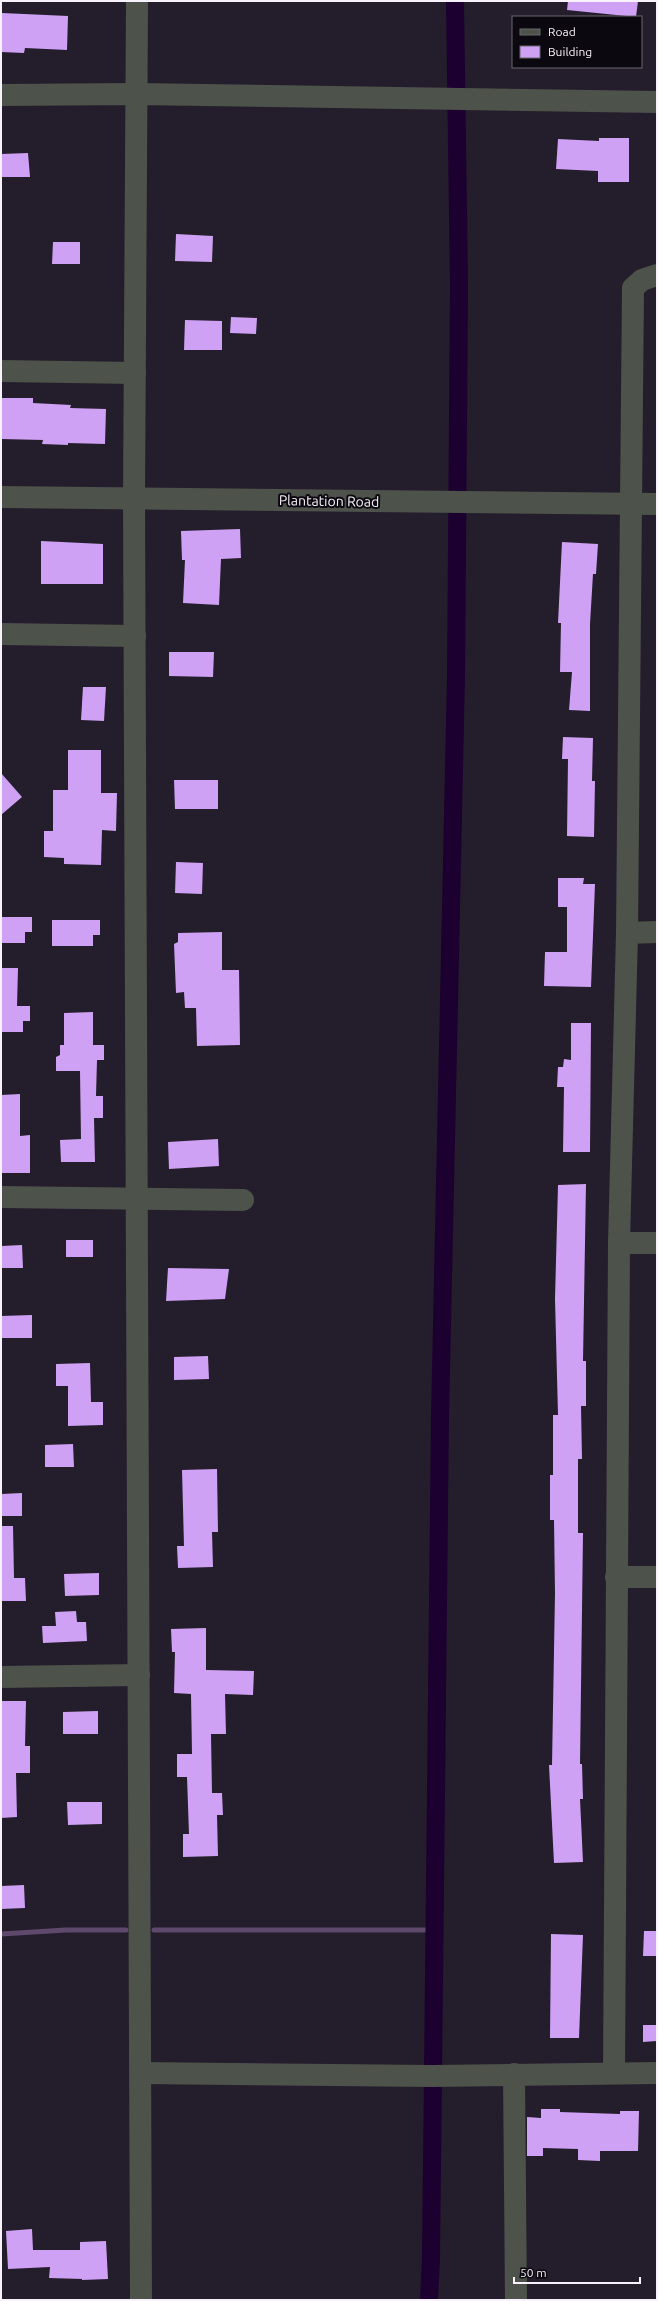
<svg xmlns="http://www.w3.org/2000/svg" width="658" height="2301" viewBox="0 0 658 2301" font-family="Ubuntu,sans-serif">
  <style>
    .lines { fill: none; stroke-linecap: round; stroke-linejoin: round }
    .stream { stroke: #5e496c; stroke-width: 5 }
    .canal { stroke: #1c002f; stroke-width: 18 }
    .building { fill: #cea1f4 }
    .minor { stroke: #4d524b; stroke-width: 22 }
    .labels { text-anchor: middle; stroke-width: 4; stroke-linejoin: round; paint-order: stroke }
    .street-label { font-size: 14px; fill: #f7f2fc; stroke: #0c080f }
  </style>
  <rect width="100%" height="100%" fill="#241d2b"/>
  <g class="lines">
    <g class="stream">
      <polyline points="154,1930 435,1930"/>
      <polyline points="1,1934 66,1930 126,1930"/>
    </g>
    <polyline class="canal" points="429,2300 431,2258 440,1416 456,677 459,286 455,1"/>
  </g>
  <g class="building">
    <polygon points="568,1 638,1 636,17 567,10"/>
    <polygon points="2,13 68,16 67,50 25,48 24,53 1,52"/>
    <polygon points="599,138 629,138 629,182 598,182 598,171 556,169 558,139 599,141"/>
    <polygon points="28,153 30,177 1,177 1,154"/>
    <polygon points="176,234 213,236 212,262 175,261"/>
    <polygon points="53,242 80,242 80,264 52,264"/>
    <polygon points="231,317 257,318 256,334 230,333"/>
    <polygon points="185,320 222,321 222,350 184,350"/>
    <polygon points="1,398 33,398 33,403 71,405 70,408 106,409 105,444 68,443 68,445 42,444 43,440 1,439"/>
    <polygon points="240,529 241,558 221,559 219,605 183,603 185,560 182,560 181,531"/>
    <polygon points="41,541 103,544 103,584 41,584"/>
    <polygon points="562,542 598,544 596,574 593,574 590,624 590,711 569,710 572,672 560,672 561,623 558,623"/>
    <polygon points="169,652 214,652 213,677 169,676"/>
    <polygon points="83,687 106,687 104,721 81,720"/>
    <polygon points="563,737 593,738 592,781 595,781 594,837 567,836 568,759 562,759"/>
    <polygon points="68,750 101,750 101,793 117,793 116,831 102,830 101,865 64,864 64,858 44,857 44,831 53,831 53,790 68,790"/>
    <polygon points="1,773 22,797 1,815"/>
    <polygon points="174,780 218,780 218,809 175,809"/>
    <polygon points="176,862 203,863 202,894 175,893"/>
    <polygon points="558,878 584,878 583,884 595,884 591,987 544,986 545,952 567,952 567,907 558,907"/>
    <polygon points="1,917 32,917 32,932 25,932 25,943 1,943"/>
    <polygon points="52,920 100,920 100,935 93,935 93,946 52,946"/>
    <polygon points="222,932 222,970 239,970 240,1045 197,1046 196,1008 185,1008 184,992 176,993 174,944 178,942 178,933"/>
    <polygon points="1,968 18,968 17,1006 30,1006 30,1021 23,1021 23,1032 1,1032"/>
    <polygon points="93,1012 93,1045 104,1045 104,1060 97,1060 96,1096 103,1096 103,1118 94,1118 95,1162 61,1162 60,1140 81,1139 80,1071 56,1071 56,1057 60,1055 60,1045 64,1045 64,1013"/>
    <polygon points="571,1023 591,1023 590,1152 563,1152 564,1087 557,1087 558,1067 563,1067 564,1059 571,1060"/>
    <polygon points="20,1094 20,1136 30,1135 30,1173 1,1173 1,1095"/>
    <polygon points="218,1139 219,1166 169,1169 168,1142"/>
    <polygon points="586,1184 583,1361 586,1361 586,1406 581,1406 582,1459 578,1459 578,1533 583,1533 580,1764 582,1764 583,1799 580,1799 583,1862 554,1863 549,1765 552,1765 555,1593 554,1520 550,1520 550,1475 553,1475 553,1415 558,1415 555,1299 558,1185"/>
    <rect x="66" y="1240" width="27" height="17"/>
    <polygon points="22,1245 23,1268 1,1268 1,1246"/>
    <polygon points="168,1268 229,1269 225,1299 166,1301"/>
    <polygon points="32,1315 32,1338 1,1338 1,1316"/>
    <polygon points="208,1356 209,1379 174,1380 174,1357"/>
    <polygon points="90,1363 91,1402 103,1402 103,1425 68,1426 68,1386 56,1386 56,1364"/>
    <polygon points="73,1444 74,1467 45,1467 45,1445"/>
    <polygon points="217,1469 218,1532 212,1532 213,1567 178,1568 177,1546 184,1546 182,1470"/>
    <polygon points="22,1493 22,1516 1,1516 1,1494"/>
    <polygon points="1,1526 13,1526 14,1578 25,1578 26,1601 1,1601"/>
    <polygon points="99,1573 99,1595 65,1596 64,1574"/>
    <polygon points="76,1611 77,1622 86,1622 87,1641 43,1643 42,1626 56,1626 55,1612"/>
    <polygon points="206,1628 206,1670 254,1671 253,1695 225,1694 226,1734 211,1734 212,1793 222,1793 223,1815 217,1815 218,1856 183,1857 183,1834 189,1834 187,1777 177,1777 177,1754 192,1754 191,1694 174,1693 175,1652 172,1652 171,1629"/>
    <polygon points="1,1701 26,1701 25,1746 30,1746 30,1773 16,1773 17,1817 1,1818"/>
    <polygon points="98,1711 98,1734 63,1734 63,1712"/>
    <polygon points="67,1802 102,1802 102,1824 68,1825"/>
    <polygon points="24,1885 25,1908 1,1909 1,1886"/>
    <polygon points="644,1931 657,1931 657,1956 643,1956"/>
    <polygon points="551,1934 583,1935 579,2038 550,2038"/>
    <polygon points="643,2025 657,2025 657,2041 643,2042"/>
    <polygon points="541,2109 560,2109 560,2112 620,2114 620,2111 639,2111 638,2151 600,2151 600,2161 578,2160 578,2149 543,2148 543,2156 527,2156 527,2117 541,2118"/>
    <polygon points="32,2229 33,2250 80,2250 80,2242 106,2241 108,2279 82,2280 82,2279 49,2278 50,2267 8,2269 6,2231"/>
  </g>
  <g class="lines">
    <g class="minor">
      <polyline points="137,1 134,499 141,2300"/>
      <polyline points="1,95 135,94 657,102"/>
      <polyline points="1,371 135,373"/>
      <polyline points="1,497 657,504"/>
      <polyline points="1,634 135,636"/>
      <polyline points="627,933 657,932"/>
      <polyline points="1,1197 243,1200"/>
      <polyline points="619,1243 657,1243"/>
      <polyline points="616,1577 657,1577"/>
      <polyline points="1,1677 139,1675"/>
      <polyline points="141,2073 433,2076 657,2073"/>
      <polyline points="614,2073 619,1243 627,933 633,288 642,280 657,275"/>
      <polyline points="514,2074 516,2300"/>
    </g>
  </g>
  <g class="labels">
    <g class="street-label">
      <text transform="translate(329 501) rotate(1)" y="5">Plantation Road</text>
    </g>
  </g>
  <rect width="658" height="2301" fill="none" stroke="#f7f2fc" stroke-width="4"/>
  <rect x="512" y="16" width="130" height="52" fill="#0c080f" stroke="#6a666e"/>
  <rect x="520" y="29" width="20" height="6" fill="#4d524b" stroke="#6a666e"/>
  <text x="548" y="36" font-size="12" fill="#f7f2fc">Road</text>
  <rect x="520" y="46" width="20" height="12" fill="#cea1f4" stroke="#6a666e"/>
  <text x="548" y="56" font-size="12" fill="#f7f2fc">Building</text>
  <path d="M514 2277v6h126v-6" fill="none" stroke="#f7f2fc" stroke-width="2"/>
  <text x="520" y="2277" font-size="12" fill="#f7f2fc" stroke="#0c080f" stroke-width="3" paint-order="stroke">50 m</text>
</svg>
